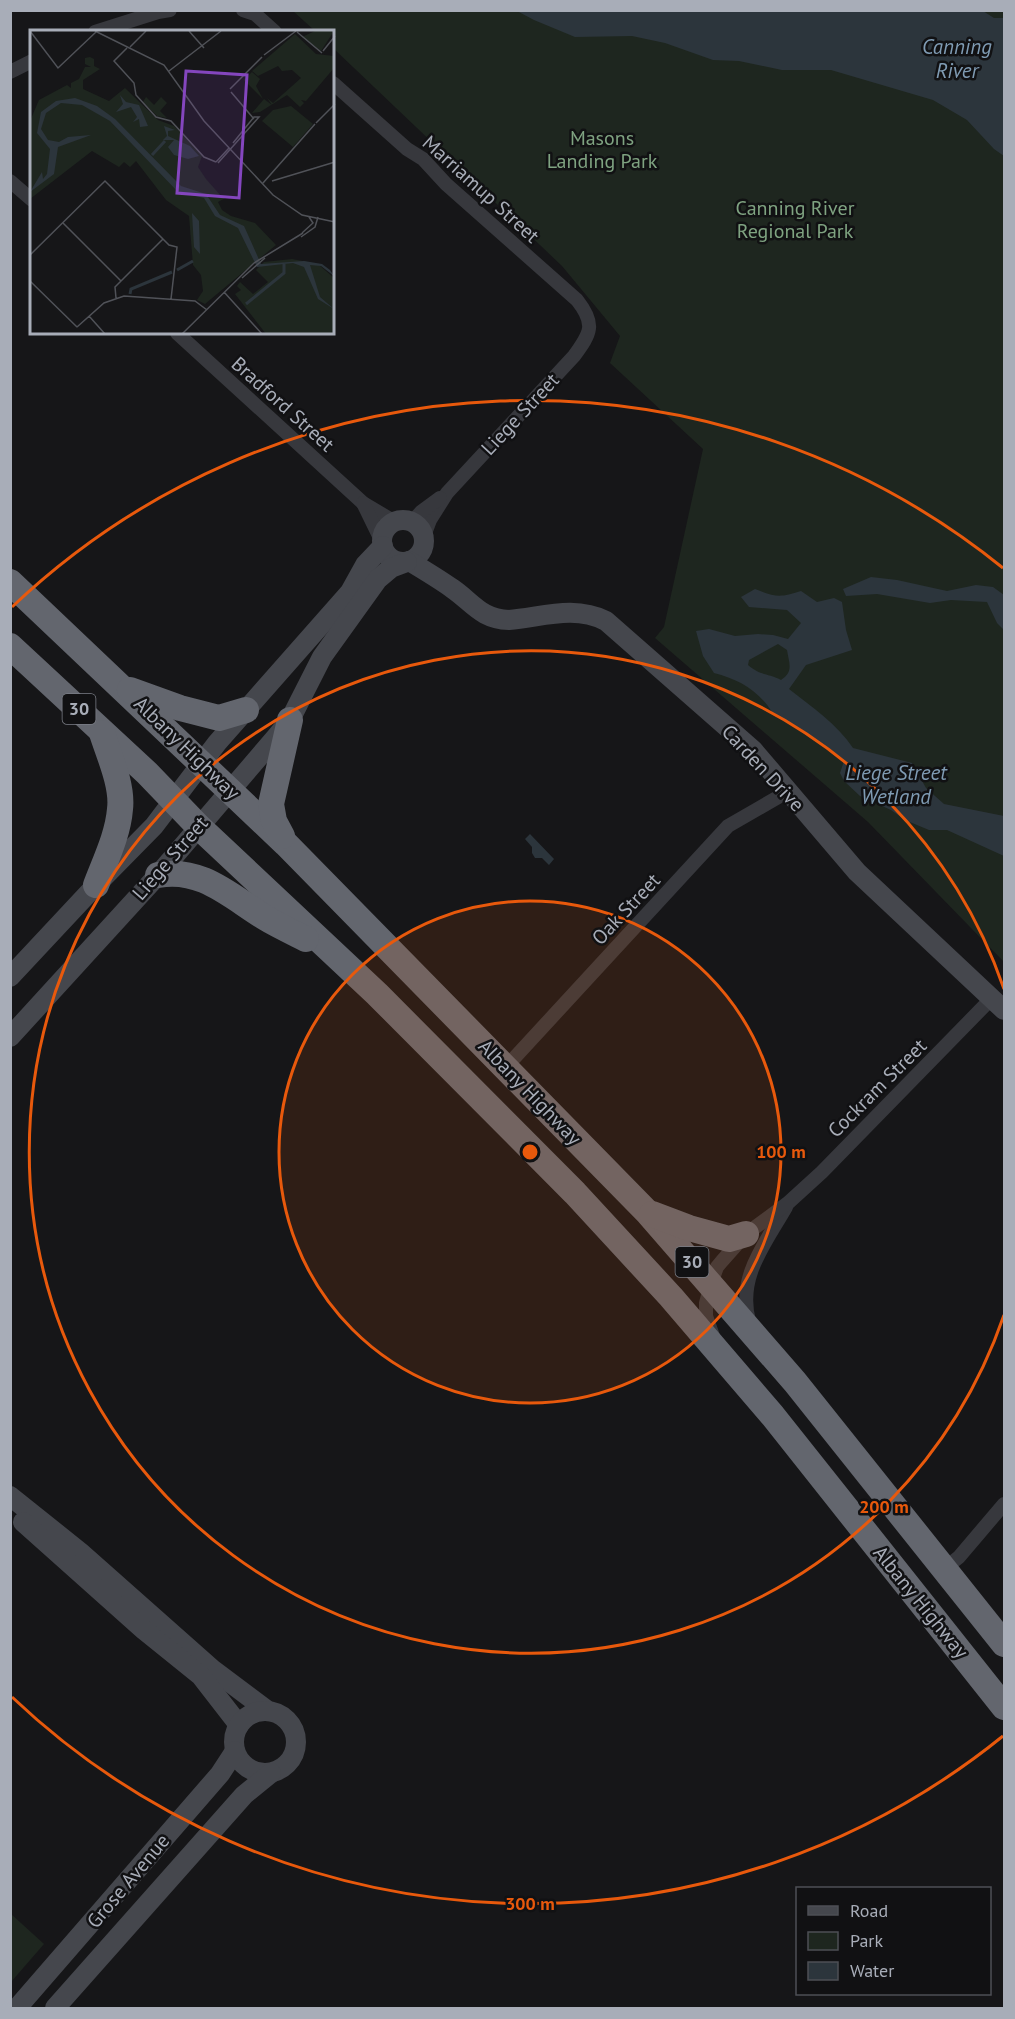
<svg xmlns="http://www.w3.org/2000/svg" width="1015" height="2019" viewBox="0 0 1015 2019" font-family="'PT Sans',sans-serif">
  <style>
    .green { fill: #1e261f }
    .water { fill: #2c353c; fill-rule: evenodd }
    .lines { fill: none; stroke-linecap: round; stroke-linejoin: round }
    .street { stroke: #37383d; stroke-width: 14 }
    .secondary { stroke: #45474d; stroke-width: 20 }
    .highway { stroke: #63666e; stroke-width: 26 }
    .ring { fill: none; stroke: #e8590c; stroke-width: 3 }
    .labels { text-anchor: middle; stroke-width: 5; stroke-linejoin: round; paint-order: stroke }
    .shield { fill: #111113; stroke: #7b7e86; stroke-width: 1.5 }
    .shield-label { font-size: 18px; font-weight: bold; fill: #a8adb8 }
    .park-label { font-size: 20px; fill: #7fa381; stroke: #111113 }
    .street-label { font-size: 20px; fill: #a8adb8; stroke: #111113 }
    .water-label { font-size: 21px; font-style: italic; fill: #7f9bb3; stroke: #111113 }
    .inset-river { fill: none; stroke: #2c353c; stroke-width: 3 }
    .inset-road { fill: none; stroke: #505258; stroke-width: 1.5 }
    .view { fill: #8446be; fill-opacity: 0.15; stroke: #8446be; stroke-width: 3 }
    .inset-edge { fill: none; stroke: #a8adb8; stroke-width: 3 }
    .centre { fill: #e8590c; stroke: #111113; stroke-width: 3 }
    .ring-label { font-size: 18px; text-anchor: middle; font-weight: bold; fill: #e8590c; stroke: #111113; stroke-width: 5; stroke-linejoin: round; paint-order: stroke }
  </style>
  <rect width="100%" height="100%" fill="#161618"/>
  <g class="green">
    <polygon points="293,11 1004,11 1004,962 868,822 655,638 664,627 703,449 610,363 620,336 562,266 333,48 333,32 315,31"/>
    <polygon points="11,1914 44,1944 11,1982"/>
  </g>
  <g class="water">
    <polygon points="517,11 983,11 994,18 1004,18 1004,156 994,149 967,120 933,100 831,70 782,70 739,61 713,60 665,43 632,36 575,37 534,20"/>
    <polygon points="871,577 897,580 947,591 976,585 993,587 1004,595 1004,630 997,623 987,602 951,600 930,603 877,594 846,596 843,589"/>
    <path d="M 755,589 C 775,597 780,598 801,591 L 817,602 L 834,598 L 842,602 L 846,630 L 852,650 L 806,665 L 789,689 C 812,707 837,724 853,748 L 912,763 L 926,788 L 944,804 L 1004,816 L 1004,856 L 947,830 L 929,830 L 905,820 L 891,810 L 860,796 L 844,781 L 840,773 L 844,761 L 772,712 C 758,690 738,679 714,673 L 703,656 L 696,631 L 709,629 L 735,636 L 758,634 L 773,635 L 788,639 L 801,623 L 787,610 L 749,607 L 741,597 ZM 778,644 L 787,650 C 789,663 794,672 781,680 C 767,673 761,676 748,665 L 749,660 Z"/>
    <polygon points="530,834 554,859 549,865 542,858 535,858 532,853 532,847 525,839"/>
  </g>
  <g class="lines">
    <g class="street">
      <polyline points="243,10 255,14 275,32"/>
      <polyline points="95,32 158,12 170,10"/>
      <polyline points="10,72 32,61"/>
      <path d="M 333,83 L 407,149 L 423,159 L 446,184 L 577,300 C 596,324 591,333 574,356 L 447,493 L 430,520 L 424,536"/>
      <polyline points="10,181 32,200"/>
      <polyline points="177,333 363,503 395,522"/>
      <polyline points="363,503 382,542"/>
      <polyline points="412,522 421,512 440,498"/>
      <polyline points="506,1067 728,826 787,792"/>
      <path d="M 749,1321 C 737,1277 765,1244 786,1207"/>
      <polyline points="713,1336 706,1316 706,1303 711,1284 717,1267 722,1261 746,1234 788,1203 822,1172 992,998"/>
      <polyline points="944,1569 959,1557 1004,1504"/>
    </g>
    <g class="secondary">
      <circle cx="403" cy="541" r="21"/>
      <path d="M 409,561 C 424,570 439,579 453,589 C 473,603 481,619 509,620 C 543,617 574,605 606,621 L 753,750 L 857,872 L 1004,1010"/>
      <polyline points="10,977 96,885 154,826 217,743 350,592 365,565 383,546"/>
      <polyline points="10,1037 158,875 276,737 290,720 322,657 378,579 391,568 407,562"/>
      <polyline points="10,1496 80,1552 212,1669 268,1711"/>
      <polyline points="23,1522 144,1630 201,1676 239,1725"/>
      <circle cx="265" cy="1742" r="31"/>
      <polyline points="17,2008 220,1774 235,1751"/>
      <polyline points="55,2008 244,1795 271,1773"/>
    </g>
    <g class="highway">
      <polyline points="10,582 286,844 648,1213 795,1382 1004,1644"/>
      <polyline points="10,646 147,773 198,826 377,994 575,1193 671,1297 773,1416 1004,1707"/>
      <polyline points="130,690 180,708 219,718 246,710"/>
      <polyline points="282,836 274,821 271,804 290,720"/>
      <path d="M 158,875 C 201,867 230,896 264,917 C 277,925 292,932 306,939"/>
      <path d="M 96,885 C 105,861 118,835 120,809 C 123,786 109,755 102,733"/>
      <polyline points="652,1214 689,1228 729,1239 746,1234"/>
    </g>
  </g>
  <circle cx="530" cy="1152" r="251" fill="#e8590c" fill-opacity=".12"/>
  <g class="ring">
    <circle cx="530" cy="1152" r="251"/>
    <path d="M1004 1315A501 501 0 1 1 1004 989"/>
    <path d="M1003 1736A752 752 0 0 1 12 1697M12 607A752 752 0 0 1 1003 568"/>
  </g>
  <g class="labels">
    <g class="shield">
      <rect x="62.5" y="694" width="33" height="30" rx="4.5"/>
      <rect x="675.5" y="1247" width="33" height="30" rx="4.5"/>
    </g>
    <g class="shield-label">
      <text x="79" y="715">30</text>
      <text x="692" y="1268">30</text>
    </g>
    <g class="park-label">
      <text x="602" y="145">Masons<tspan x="602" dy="23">Landing Park</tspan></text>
      <text x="795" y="215">Canning River<tspan x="795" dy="23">Regional Park</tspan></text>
    </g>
    <g class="street-label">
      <text transform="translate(481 189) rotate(42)" y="7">Marriamup Street</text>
      <text transform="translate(283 404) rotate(42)" y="7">Bradford Street</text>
      <text transform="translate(520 414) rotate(-47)" y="7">Liege Street</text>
      <text transform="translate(187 748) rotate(44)" y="7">Albany Highway</text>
      <text transform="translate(763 768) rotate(47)" y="7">Carden Drive</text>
      <text transform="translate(170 858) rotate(-49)" y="7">Liege Street</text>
      <text transform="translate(626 909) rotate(-47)" y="7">Oak Street</text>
      <text transform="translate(877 1088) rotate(-45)" y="7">Cockram Street</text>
      <text transform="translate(530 1092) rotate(46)" y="7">Albany Highway</text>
      <text transform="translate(921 1602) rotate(51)" y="7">Albany Highway</text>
      <text transform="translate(128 1881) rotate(-50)" y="7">Grose Avenue</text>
    </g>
    <g class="water-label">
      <text x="957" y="54">Canning<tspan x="957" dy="24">River</tspan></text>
      <text x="896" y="780">Liege Street<tspan x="896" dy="24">Wetland</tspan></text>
    </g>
  </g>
  <g transform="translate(30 30)">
    <rect width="304" height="304" fill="#161618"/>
    <path d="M 285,1 L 304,1 L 291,21 L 272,7 ZM 265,4 L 286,24 L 304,26 L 304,38 L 276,71 L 271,70 L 274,73 L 270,77 L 257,65 L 230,82 L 222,83 L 234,69 L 242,75 L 237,68 L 243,73 L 271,48 L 262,40 L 252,41 L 248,36 L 228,46 L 222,41 ZM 60,27 L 64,29 L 64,36 L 70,39 L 53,50 L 53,59 L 79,71 L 95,58 L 128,90 L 144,96 L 172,126 L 168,137 L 176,149 L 192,167 L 197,167 L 188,172 L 192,180 L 201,186 L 225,193 L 246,215 L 175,274 L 167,270 L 173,261 L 171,245 L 163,235 L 159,186 L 136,170 L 106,131 L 100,137 L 94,132 L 89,137 L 62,121 L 0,169 L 0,91 L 9,70 L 37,55 L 41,58 L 41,53 L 49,49 L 55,37 L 61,37 L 55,34 L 55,28 ZM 222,42 L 230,49 L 226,56 L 233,69 L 214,50 ZM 116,67 L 124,75 L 131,67 L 137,73 L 130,81 L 137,88 L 127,86 L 113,72 ZM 261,76 L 283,94 L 263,117 L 232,91 L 243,80 ZM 262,229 L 288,234 L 304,248 L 304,304 L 236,304 L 205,264 L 211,260 L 207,256 L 210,252 L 223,264 L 238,252 L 226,240 L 234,232 Z" fill="#1e261f"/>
    <path d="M 90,65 L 96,72 L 109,75 L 118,96 L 110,97 L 109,89 L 103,92 L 107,87 L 101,77 L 86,82 L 93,74 ZM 45,68 L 67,76 L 85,89 L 151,156 L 176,164 L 190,185 L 214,196 L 231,234 L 274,231 L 292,234 L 300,240 L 304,246 L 291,236 L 280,235 L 290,267 L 304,279 L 288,269 L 274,237 L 263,233 L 227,237 L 208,198 L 185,186 L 174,168 L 148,162 L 80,91 L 52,75 L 31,73 L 16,83 L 11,99 L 18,110 L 29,112 L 38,107 L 61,105 L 28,117 L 24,144 L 0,162 L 12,142 L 13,149 L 17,144 L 20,119 L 7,103 L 11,82 L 26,71 ZM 134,96 L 145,100 L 138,101 L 138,106 L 160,116 L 169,126 L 158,129 L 144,125 L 138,117 L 144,110 L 133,110 L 137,106 ZM 162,183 L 169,191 L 170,224 L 164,217 Z" fill="#2c353c"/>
    <path class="inset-river" d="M 122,125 L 135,111M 147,240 L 163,231M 100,264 L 101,259 L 142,242M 216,274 L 254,243 L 254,234"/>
    <path class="inset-road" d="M 0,1 L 28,38 L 66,2M 65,1 L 134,35 L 174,91 L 243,165 L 272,185 L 305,192M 159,1 L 174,18M 267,2 L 292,23M 100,17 L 116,1M 97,18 L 84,31 L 104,53 L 106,65 L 126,87 L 141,91 L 174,127 L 186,132M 293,21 L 305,6M 234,25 L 266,1M 139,41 L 191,1M 200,59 L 232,27M 201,62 L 224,89M 286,93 L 305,74M 186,132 L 199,118M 188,133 L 229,87 L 224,87 L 203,113M 242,151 L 305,132M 233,153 L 285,94M 33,193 L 91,251M 272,203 L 283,193 L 279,187M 271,207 L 285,197 L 288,187M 0,225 L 75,151 L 139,215 L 147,217 L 141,269M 212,248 L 235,228M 0,251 L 47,297M 194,262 L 232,304M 86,268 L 85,257 L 133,209M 59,286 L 75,304M 47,297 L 74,273 L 94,266 L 165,271 L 177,280M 152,304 L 224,233 L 273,203"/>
    <path class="view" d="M 156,41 L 217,45 L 209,168 L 147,163 Z"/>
    <rect width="304" height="304" class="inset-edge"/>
  </g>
  <circle cx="530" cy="1152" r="9" class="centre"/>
  <g class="ring-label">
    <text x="781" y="1158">100 m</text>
    <text x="884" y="1513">200 m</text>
    <text x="530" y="1910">300 m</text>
  </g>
  <rect width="1015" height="2019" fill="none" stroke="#a8adb8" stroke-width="24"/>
  <rect x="796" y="1887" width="195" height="108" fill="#111113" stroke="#4d4f55" stroke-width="1.5"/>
  <rect x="808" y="1906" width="30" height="9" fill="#45474d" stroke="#4d4f55" stroke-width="1.5"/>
  <text x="850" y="1917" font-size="18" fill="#a8adb8">Road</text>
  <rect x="808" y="1932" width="30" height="18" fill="#1e261f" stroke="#4d4f55" stroke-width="1.5"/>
  <text x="850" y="1947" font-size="18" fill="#a8adb8">Park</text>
  <rect x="808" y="1962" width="30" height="18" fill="#2c353c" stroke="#4d4f55" stroke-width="1.5"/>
  <text x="850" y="1977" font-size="18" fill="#a8adb8">Water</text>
</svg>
